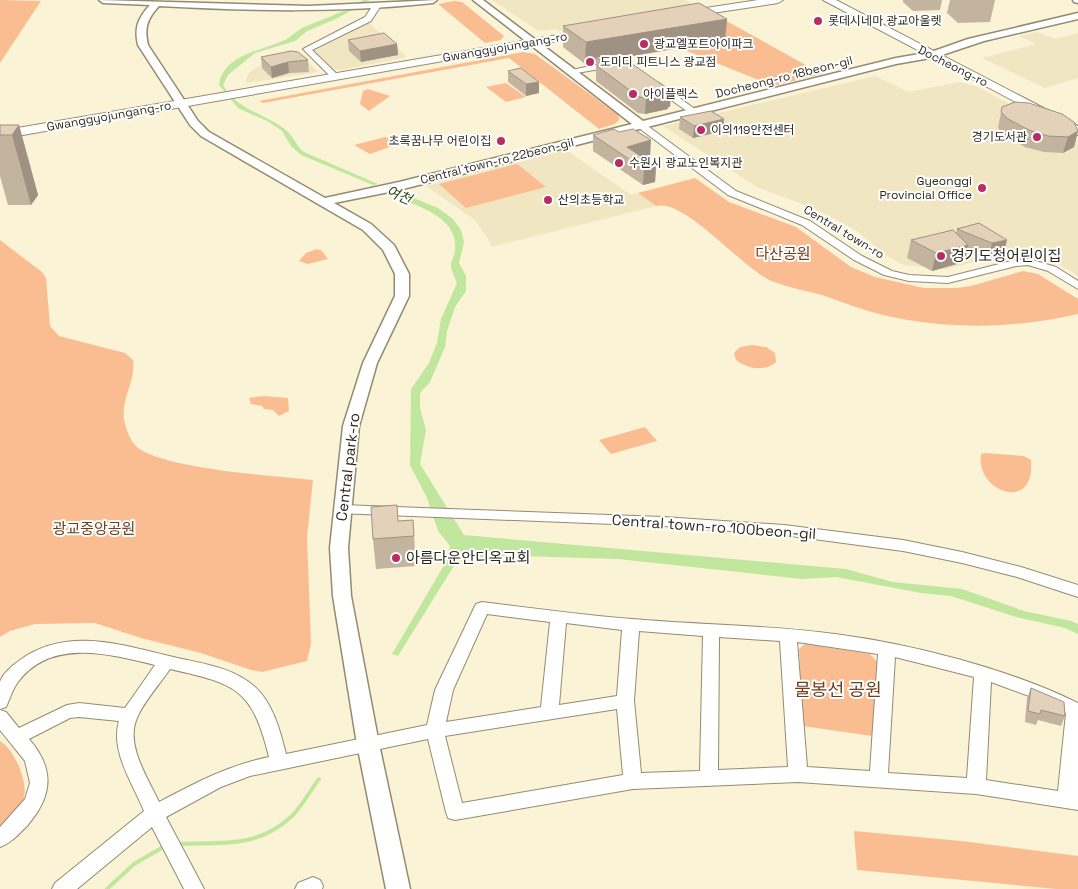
<svg xmlns="http://www.w3.org/2000/svg" width="1078" height="889" viewBox="0 0 1078 889" font-family="'Space Grotesk','Noto Sans KR',sans-serif">
  <style>
    .built { fill: #f0e6c2 }
    .green { fill: #fabd91 }
    .water { fill: #c1e79e }
    .lines { fill: none; stroke-linecap: round; stroke-linejoin: round }
    .stream-far1 { stroke: #c1e79e; stroke-width: 2.5 }
    .stream { stroke: #c1e79e; stroke-width: 4 }
    .minor-casing { stroke: #938b71; stroke-width: 2 }
    .tertiary-casing { stroke: #938b71; stroke-width: 3 }
    .secondary-casing { stroke: #938b71; stroke-width: 2 }
    .minor { fill: #fff; fill-rule: evenodd }
    .tertiary { fill: #fff; fill-rule: evenodd }
    .secondary { fill: #fff; fill-rule: evenodd }
    .wall { fill: #c3b49f }
    .shaded-wall { fill: #9f9282 }
    .building { fill: #e3d1b9; stroke: #9f9282 }
    .poi-dot { fill: #b92d63; stroke: #fff; stroke-width: 2 }
    .labels { text-anchor: middle; stroke-width: 4; stroke-linejoin: round; paint-order: stroke }
    .far-poi-label { font-size: 12px; fill: #2c291e; stroke: #fff; text-anchor: start }
    .far-street-label { font-size: 12px; fill: #2c291e; stroke: #fff }
    .far-water-label { font-size: 14px; font-style: italic; fill: #2f4714; stroke: #fff }
    .park-label { font-size: 15px; fill: #6e411c; stroke: #fff }
    .poi-label { font-size: 15px; fill: #2c291e; stroke: #fff; text-anchor: start }
    .street-label { font-size: 15px; fill: #2c291e; stroke: #fff }
    .near-park-label { font-size: 18px; fill: #6e411c; stroke: #fff }
  </style>
  <rect width="100%" height="100%" fill="#fbf3d6"/>
  <g class="built">
    <polygon points="492,0 685,0 696,6 559,31 555,29 542,31 537,30"/>
    <polygon points="369,23 407,57 341,70 333,69 314,51"/>
    <polygon points="1037,32 1055,39 1078,33 1078,78 1045,88 982,58 1037,44 1019,36"/>
    <polygon points="297,51 318,72 247,83 246,79 249,73 257,67"/>
    <polygon points="875,76 909,92 960,82 978,87 1078,140 1078,276 1033,247 947,269 904,265 885,255 857,231 813,208 757,187 663,126"/>
    <polygon points="566,150 631,195 638,193 656,206 491,247 489,240 475,220 426,186"/>
  </g>
  <g class="green">
    <polygon points="0,0 41,1 0,63"/>
    <polygon points="454,1 462,2 504,36 501,40 485,43 438,4"/>
    <polygon points="721,18 822,74 773,86 682,49 731,40 699,22"/>
    <polygon points="523,52 535,54 617,114 620,119 615,124 599,129 509,58 263,103 259,101"/>
    <polygon points="506,83 526,97 506,102 486,87"/>
    <polygon points="368,89 390,96 369,111 360,104 363,91"/>
    <polygon points="385,137 404,142 370,154 354,145"/>
    <polygon points="517,164 546,187 466,208 439,184"/>
    <path d="M 695,178 L 729,202 L 796,227 L 851,267 L 875,277 L 924,288 L 957,288 L 971,286 L 1023,271 L 1038,274 L 1078,299 L 1078,314 C 1015,329 946,330 883,315 C 863,310 844,303 825,296 C 808,291 790,288 774,282 C 742,270 686,198 656,206 L 638,193 Z"/>
    <path d="M 0,240 L 42,272 L 46,278 L 50,326 L 59,336 L 125,353 L 133,360 C 136,381 121,398 124,420 C 126,428 130,441 137,447 C 163,469 276,476 313,480 L 307,537 L 311,644 L 307,661 L 262,672 L 251,670 L 201,653 L 141,638 L 95,623 L 35,624 L 10,631 L 0,637 Z"/>
    <polygon points="317,249 322,251 328,259 308,264 299,261 306,253"/>
    <path d="M 752,345 L 766,347 L 775,353 L 776,362 C 765,372 747,369 736,360 L 734,353 L 740,347 Z"/>
    <polygon points="264,396 288,398 289,411 279,416 273,410 264,409 262,406 251,404 249,398"/>
    <polygon points="645,427 657,441 611,454 599,440"/>
    <path d="M 985,453 L 1024,456 L 1031,460 C 1036,514 975,492 981,454 Z"/>
    <polygon points="805,644 870,654 878,663 872,736 803,726 799,649"/>
    <path d="M 0,741 C 14,749 28,781 24,797 C 21,810 9,821 0,829 Z"/>
    <polygon points="854,831 961,841 1078,856 1078,889 1056,889 857,870"/>
  </g>
  <g class="water">
    <path d="M 363,0 L 370,0 L 336,19 L 307,31 L 295,41 L 255,53 L 228,75 L 223,85 C 238,111 265,113 287,131 C 294,137 296,146 304,152 L 378,184 L 373,185 L 301,155 L 291,146 L 282,131 L 269,122 L 238,108 L 219,85 C 223,54 262,51 285,40 C 291,37 297,30 304,27 C 324,19 344,12 363,0 Z"/>
    <path d="M 402,193 L 438,208 L 453,219 L 461,230 L 464,242 L 459,263 L 466,276 L 466,291 L 455,307 L 447,331 L 445,347 L 430,382 L 420,393 L 420,408 L 426,430 L 420,464 L 464,535 L 846,569 L 893,582 L 962,589 L 1024,611 L 1071,621 L 1078,624 L 1078,634 L 1065,628 L 1016,617 L 951,596 L 921,593 L 836,577 L 802,579 L 618,559 L 518,556 L 467,558 L 455,564 L 398,656 L 392,654 L 443,567 L 450,546 L 438,531 L 427,498 L 410,465 L 411,389 L 429,363 L 437,343 L 441,319 L 457,283 C 455,278 451,270 451,265 C 451,260 455,255 455,250 C 459,217 416,205 392,196 Z"/>
  </g>
  <g class="lines">
    <polyline class="stream-far1" points="389,190 401,196"/>
    <g class="stream">
      <path d="M 176,844 C 221,842 257,849 292,816 C 302,806 310,791 319,779"/>
      <polyline points="107,889 134,864 165,846"/>
    </g>
    <defs>
      <g id="minor">
        <polygon points="373,5 380,7 371,21 312,50 340,77 333,79 303,49 365,17"/>
        <polygon points="614,61 617,62 617,66 571,74 567,71"/>
        <polygon points="653,83 659,83 699,112 691,114 653,87"/>
        <polygon points="639,124 645,124 736,191 810,221 862,256 892,271 909,275 948,277 1015,260 1029,259 1056,267 1078,281 1078,289 1048,271 1028,265 1016,266 948,283 909,281 884,275 854,260 802,225 728,195 639,128"/>
        <polygon points="342,505 663,517 784,525 903,540 962,552 1021,567 1078,585 1078,597 1017,577 962,563 903,551 784,535 663,526 337,513 335,510"/>
        <path d="M 482,602 C 532,608 582,615 632,619 C 700,625 768,625 835,634 C 912,644 1009,669 1078,703 L 1078,810 L 976,794 L 798,782 L 633,789 L 455,820 L 448,818 L 446,812 L 428,739 L 250,776 L 221,787 L 166,817 L 204,889 L 184,889 L 152,827 L 77,889 L 52,889 L 55,883 L 144,811 C 133,784 110,751 119,721 L 79,717 L 70,718 L 29,739 C 55,769 53,796 27,826 C 19,834 11,843 0,847 L 0,827 L 25,799 L 30,783 L 25,761 L 0,730 L 0,710 L 6,712 L 19,728 L 67,705 L 79,703 L 125,708 L 155,665 C 109,654 51,638 18,682 C 12,690 10,699 6,707 L 0,709 C 0,701 0,690 0,682 C 2,674 13,665 20,660 C 66,627 119,644 169,656 C 198,663 231,666 254,686 C 273,703 280,730 286,754 L 427,725 L 435,690 L 474,608 L 476,604 ZM 487,614 L 550,622 L 541,707 L 446,722 L 453,690 ZM 566,623 L 622,630 L 617,696 L 559,705 ZM 639,631 L 703,636 L 700,771 L 641,773 L 634,701 ZM 719,637 L 780,641 L 788,767 L 718,770 ZM 797,642 L 878,654 L 870,771 L 807,767 ZM 895,657 L 974,677 L 967,778 L 888,773 ZM 170,669 C 236,684 252,688 269,757 C 229,765 195,783 159,802 C 148,778 125,745 137,718 C 144,701 160,684 170,669 ZM 991,682 L 1040,700 L 1066,713 L 1058,791 L 986,780 ZM 617,709 L 623,775 L 462,803 L 445,736 Z"/>
        <polygon points="313,877 320,880 323,886 322,889 295,889 298,883"/>
      </g>
      <g id="tertiary">
        <path d="M 99,0 L 309,6 L 437,0 L 433,3 C 341,13 251,11 159,6 C 147,19 144,28 148,45 L 198,121 L 209,132 L 325,198 L 399,182 L 632,124 L 473,0 L 483,0 L 643,121 L 896,58 L 931,52 L 968,39 L 1078,13 L 1078,19 L 984,41 L 936,57 L 896,64 L 399,190 L 334,203 L 371,224 L 394,245 L 409,274 L 409,296 L 377,363 L 359,426 L 348,548 L 351,596 L 379,744 L 410,889 L 386,889 L 357,744 L 333,596 L 330,548 L 343,426 L 363,363 L 395,296 L 395,274 L 383,250 L 363,230 L 201,136 L 190,125 L 138,45 C 134,28 138,18 150,5 L 103,3 Z"/>
        <polygon points="1073,0 1078,0 1078,3 1074,2"/>
      </g>
      <g id="secondary">
        <polygon points="758,0 783,0 778,3 686,17 681,14 686,11"/>
        <polygon points="823,0 836,0 1078,126 1078,135"/>
        <polygon points="587,30 592,33 591,35 0,139 0,131"/>
      </g>
    </defs>
    <use href="#minor" class="minor-casing"/>
    <use href="#tertiary" class="tertiary-casing"/>
    <use href="#secondary" class="secondary-casing"/>
    <use href="#minor" class="minor"/>
    <use href="#tertiary" class="tertiary"/>
    <use href="#secondary" class="secondary"/>
  </g>
  <g class="wall">
    <polygon points="903,0 942,0 940,10 913,11 903,2"/>
    <polygon points="950,0 995,0 990,22 958,23 947,13"/>
    <polygon points="727,19 725,40 623,58 671,91 670,107 668,107 668,109 645,114 638,113 596,81 596,62 585,64 563,47 563,26"/>
    <polygon points="348,40 397,44 398,55 361,62 349,51"/>
    <polygon points="261,57 308,60 309,72 289,73 272,78 262,68"/>
    <polygon points="508,71 539,93 526,96 508,82"/>
    <polygon points="1002,107 1078,130 1074,147 1063,153 1044,152 1025,147 1004,135 998,128"/>
    <polygon points="680,117 724,119 723,131 693,138 679,129"/>
    <polygon points="0,125 19,125 38,195 31,205 8,205 0,176"/>
    <polygon points="593,135 650,157 645,158 656,166 655,182 643,185 593,151"/>
    <polygon points="979,223 1003,257 988,261 967,252 964,262 932,271 907,258 911,240 956,233 957,229"/>
    <polygon points="413,520 416,566 376,569 373,539 398,521"/>
    <polygon points="1031,688 1065,716 1061,726 1038,720 1036,725 1025,722 1027,698"/>
  </g>
  <g class="shaded-wall">
    <polygon points="727,19 725,40 602,61 596,57 596,62 585,64 586,42"/>
    <polygon points="397,44 398,55 361,62 360,51"/>
    <polygon points="288,62 289,73 272,78 271,67"/>
    <polygon points="539,82 539,93 526,96 526,84"/>
    <polygon points="671,91 670,107 668,107 668,109 645,114 646,98"/>
    <polygon points="724,119 723,131 693,138 694,126"/>
    <polygon points="19,125 38,195 31,205 12,135"/>
    <polygon points="1078,131 1074,147 1063,153 1068,137"/>
    <polygon points="651,140 650,157 633,161 627,147"/>
    <polygon points="656,166 655,182 643,185 644,169"/>
    <polygon points="1007,240 1003,257 988,261 992,243"/>
    <polygon points="968,245 964,262 932,271 936,253"/>
  </g>
  <g class="building">
    <polygon points="699,3 727,19 586,42 563,26"/>
    <polygon points="384,33 397,44 360,51 348,40"/>
    <polygon points="291,51 298,52 308,60 288,62 271,67 261,57"/>
    <polygon points="618,54 671,91 667,92 669,94 646,98 639,97 597,66 602,65 599,63 603,62 596,57"/>
    <polygon points="521,68 539,82 526,84 508,71"/>
    <polygon points="1015,102 1029,103 1062,114 1074,122 1078,131 1068,137 1048,136 1029,130 1008,119 1001,112 1002,107"/>
    <polygon points="711,111 724,119 694,126 680,117"/>
    <polygon points="0,125 19,125 12,135 0,135"/>
    <polygon points="614,129 619,132 633,129 651,140 627,147 656,166 644,169 593,135"/>
    <polygon points="979,223 1007,240 992,243 957,229"/>
    <polygon points="953,230 968,245 936,253 911,240"/>
    <polygon points="397,505 398,521 413,520 414,536 373,539 371,507"/>
    <polygon points="1031,688 1064,702 1065,716 1041,710 1040,714 1028,711"/>
  </g>
  <g class="poi-dot">
    <circle cx="818" cy="21" r="5"/>
    <circle cx="644" cy="44" r="5"/>
    <circle cx="590" cy="62" r="5"/>
    <circle cx="633" cy="94" r="5"/>
    <circle cx="701" cy="130" r="5"/>
    <circle cx="1037" cy="137" r="5"/>
    <circle cx="501" cy="141" r="5"/>
    <circle cx="619" cy="163" r="5"/>
    <circle cx="982" cy="188" r="5"/>
    <circle cx="548" cy="200" r="5"/>
    <circle cx="941" cy="256" r="5"/>
    <circle cx="396" cy="558" r="5"/>
  </g>
  <g class="labels">
    <g class="far-poi-label">
      <text x="828" y="25">롯데시네마 광교아울렛</text>
      <text x="654" y="48">광교엘포트아이파크</text>
      <text x="600" y="66">도미디 피트니스 광교점</text>
      <text x="643" y="98">아이플렉스</text>
      <text x="711" y="134">이의119안전센터</text>
      <text x="1027" y="141" text-anchor="end">경기도서관</text>
      <text x="491" y="145" text-anchor="end">초록꿈나무 어린이집</text>
      <text x="629" y="167">수원시 광교노인복지관</text>
      <text x="972" y="185" text-anchor="end">Gyeonggi<tspan x="972" dy="14">Provincial Office</tspan></text>
      <text x="558" y="204">산의초등학교</text>
    </g>
    <g class="far-street-label">
      <text transform="translate(505 47) rotate(-10)" y="4">Gwanggyojungang-ro</text>
      <text transform="translate(953 66) rotate(27)" y="4">Docheong-ro</text>
      <text transform="translate(784 77) rotate(-14)" y="4">Docheong-ro 18beon-gil</text>
      <text transform="translate(109 116) rotate(-10)" y="4">Gwanggyojungang-ro</text>
      <text transform="translate(497 161) rotate(-14)" y="4">Central town-ro 22beon-gil</text>
      <text transform="translate(844 232) rotate(31)" y="4">Central town-ro</text>
    </g>
    <g class="far-water-label">
      <text transform="translate(399 195) rotate(24)" y="5">여천</text>
    </g>
    <g class="park-label">
      <text x="783" y="259">다산공원</text>
      <text x="94" y="534">광교중앙공원</text>
    </g>
    <g class="poi-label">
      <text x="951" y="261">경기도청어린이집</text>
      <text x="406" y="563">아름다운안디옥교회</text>
    </g>
    <g class="street-label">
      <text transform="translate(348 467) rotate(-83)" y="5">Central park-ro</text>
      <text transform="translate(714 527) rotate(4)" y="5">Central town-ro 100beon-gil</text>
    </g>
    <g class="near-park-label">
      <text x="838" y="696">물봉선 공원</text>
    </g>
  </g>
</svg>
